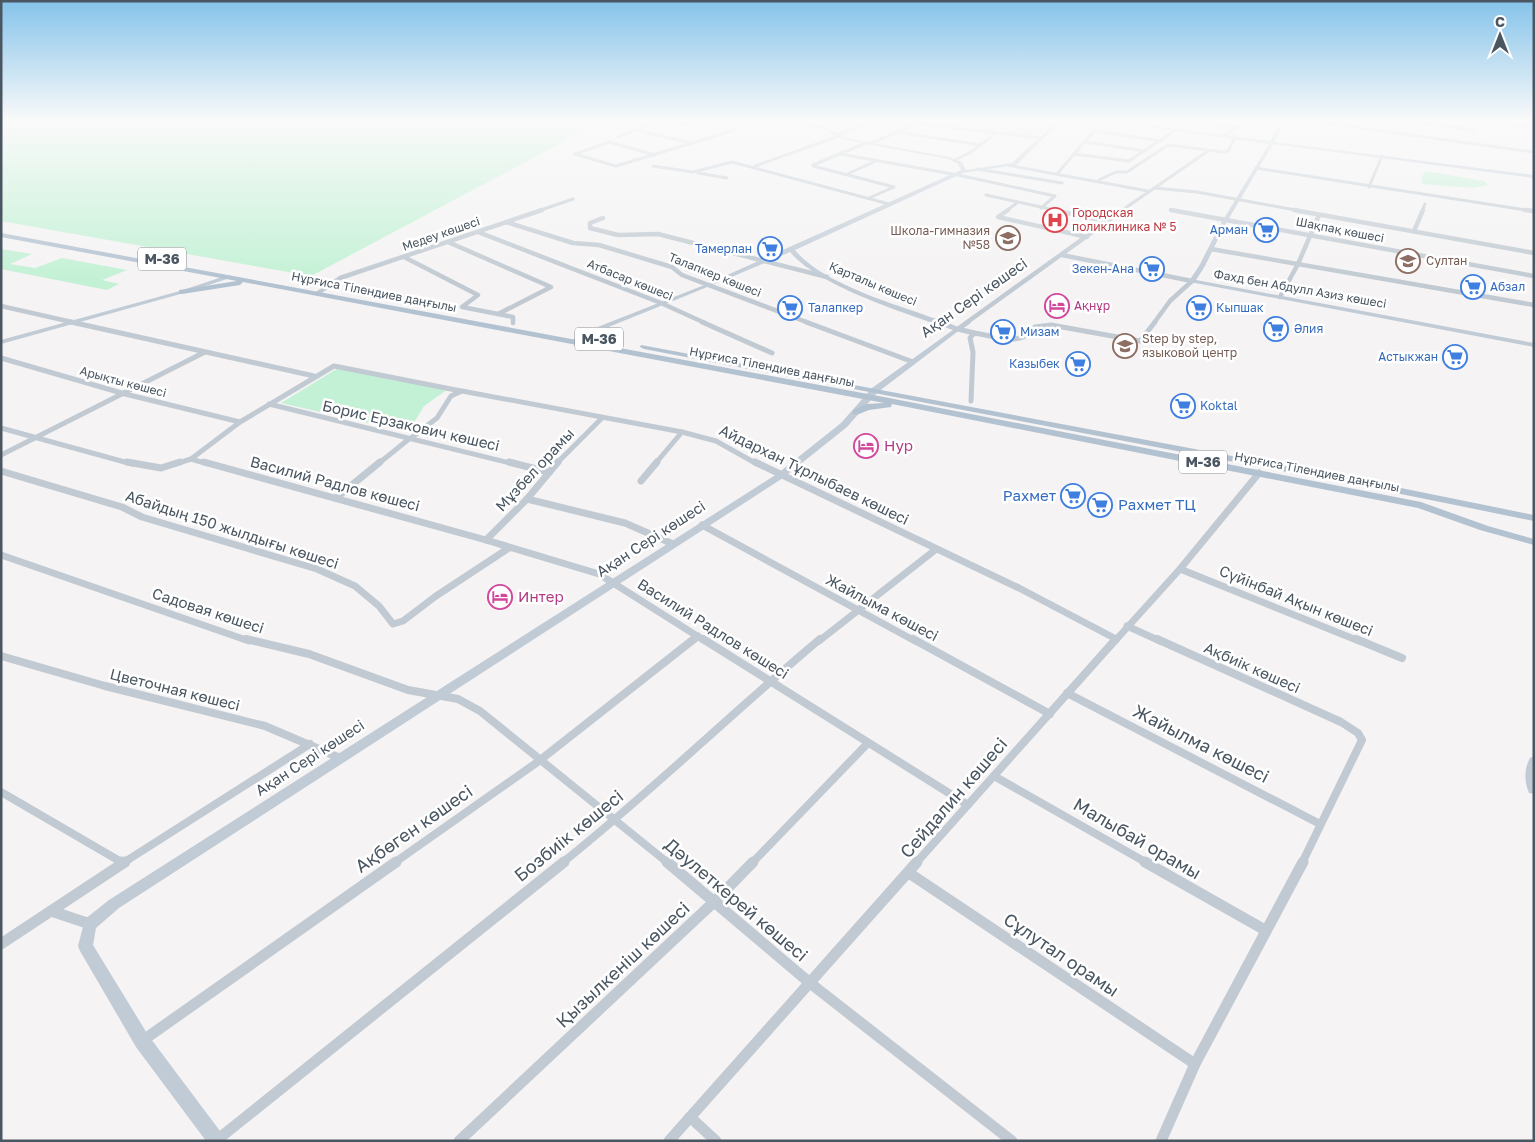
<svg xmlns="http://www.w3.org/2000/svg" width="1535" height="1142" viewBox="0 0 1535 1142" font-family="'Golos Text',sans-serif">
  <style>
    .education { fill: #e6e4e5 }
    .green { fill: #c3f1d5 }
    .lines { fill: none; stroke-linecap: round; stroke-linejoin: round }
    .street-far5 { stroke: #c1cad2; stroke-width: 3 }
    .street-far4 { stroke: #c1cad2; stroke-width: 4.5 }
    .street-far3 { stroke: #c1cad2; stroke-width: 5 }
    .street-far2 { stroke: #c1cad2; stroke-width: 7 }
    .street-far1 { stroke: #c1cad2; stroke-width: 8 }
    .street { stroke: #c1cad2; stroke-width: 11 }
    .secondary { fill: #c1cbd6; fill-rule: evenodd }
    .primary { fill: #b3c2d1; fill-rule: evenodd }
    .labels { text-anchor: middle; stroke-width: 5; stroke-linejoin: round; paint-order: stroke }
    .far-health-label { font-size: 12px; fill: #be3a42; stroke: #fff; text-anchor: start }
    .far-shop-label { font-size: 12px; fill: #366cbe; stroke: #fff; text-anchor: start }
    .far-street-label { font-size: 12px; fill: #4a5661; stroke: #fff }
    .far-education-label { font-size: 12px; fill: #785e54; stroke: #fff; text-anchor: start }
    .far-hotel-label { font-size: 12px; fill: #b23c85; stroke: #fff; text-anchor: start }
    .shield { fill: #fff; stroke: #808990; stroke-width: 1 }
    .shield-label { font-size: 14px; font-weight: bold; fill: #4a5661 }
    .street-label { font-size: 15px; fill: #4a5661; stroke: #fff }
    .hotel-label { font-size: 15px; fill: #b23c85; stroke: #fff; text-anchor: start }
    .shop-label { font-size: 15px; fill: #366cbe; stroke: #fff; text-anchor: end }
    .near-street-label { font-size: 18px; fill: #4a5661; stroke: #fff }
  </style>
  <rect width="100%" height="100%" fill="#f5f3f3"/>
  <polygon class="education" points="949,121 1054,121 1037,137 941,126"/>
  <g class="green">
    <polygon points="1,121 603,121 311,276 1,221"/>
    <polygon points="1425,171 1484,181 1488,185 1472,188 1423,184 1421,179"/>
    <polygon points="1,249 32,254 10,264 35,268 62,258 127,270 102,280 119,284 107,290 1,269"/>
    <polygon points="340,367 448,389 424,406 408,432 281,403"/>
  </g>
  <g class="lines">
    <g class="street-far5">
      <polyline points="658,121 693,125 700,121"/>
      <polyline points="1185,121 1238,128"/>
      <polyline points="1309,121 1534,152"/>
      <polyline points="1404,121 1474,130"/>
      <polyline points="1483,121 1534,128"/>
      <polyline points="918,124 1041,138"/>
      <polyline points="807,125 819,121"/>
      <polyline points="636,130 691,143"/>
      <polyline points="1095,131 1162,141"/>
      <polyline points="896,132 981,145"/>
      <polyline points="837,135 875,121"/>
      <polyline points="1224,135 1249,121"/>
      <polyline points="618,137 656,121"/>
      <polyline points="1085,142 1146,151"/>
      <polyline points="869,144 922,122"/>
      <polyline points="575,154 616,166 732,131 745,121"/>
      <polyline points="575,154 609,142 655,155"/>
      <polyline points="840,154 958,175 1055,196 1041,208"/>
      <polyline points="1074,154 1129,161 1177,129"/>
      <polyline points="955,160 971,152 995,134"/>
      <polyline points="813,165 866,143"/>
      <polyline points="1007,165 1148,191"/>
      <polyline points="653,166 693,172 732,162 889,204"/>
      <polyline points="755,166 839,136"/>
      <polyline points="813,166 894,187 869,198"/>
      <polyline points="1256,168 1533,211"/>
      <polyline points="977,169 1062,183"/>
      <polyline points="698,173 727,178"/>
      <polyline points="1058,173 1102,121"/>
      <polyline points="847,174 876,161"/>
      <polyline points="1099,180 1116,172 1127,172 1168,145 1224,152 1228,151 1236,136"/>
      <polyline points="1369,187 1382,156"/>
      <polyline points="1154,188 1197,192 1301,211"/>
      <polyline points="986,195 1059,211"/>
      <polyline points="1171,210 1176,211"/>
      <polyline points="538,211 573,199"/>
      <polyline points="1006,211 1017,203"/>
      <polyline points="1121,211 1208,151"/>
      <polyline points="1422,211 1425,204"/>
    </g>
    <g class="street-far4">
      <polyline points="1008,210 998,217 1087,237"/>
      <polyline points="1053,210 1106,221"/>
      <polyline points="1171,210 1534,276"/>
      <polyline points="1294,210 1534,253"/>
      <polyline points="1525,210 1534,211"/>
      <polyline points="603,218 590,223 590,228 618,235 658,234 827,277"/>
      <polyline points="506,222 573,243 599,245 672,267 682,275 809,323"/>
      <polyline points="1414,231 1423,210"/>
      <polyline points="478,232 661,303 705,323"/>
      <polyline points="448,242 551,287 498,314 513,317 513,323"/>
      <polyline points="1211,249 1534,305"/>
      <polyline points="1062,255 1192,281"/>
      <polyline points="404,257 478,295 462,307 498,314"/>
      <polyline points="318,293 340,278 542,210"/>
      <polyline points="1280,297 1298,264 1319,215"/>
      <polyline points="1,306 76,323"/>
      <polyline points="966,323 1123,210"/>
      <polyline points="1154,323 1170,301 1192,281"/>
    </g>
    <g class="street-far3">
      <polyline points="71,322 314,376"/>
      <polyline points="702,322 772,353"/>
      <polyline points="806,322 913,362"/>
      <polyline points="958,329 968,322"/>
      <polyline points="958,329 974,333 970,338 973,352 971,401"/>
      <path d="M 974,333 C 996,336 1021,348 1035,327 L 1051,325 L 1140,341 L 1155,322"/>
      <polyline points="1,358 125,394 240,422"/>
      <polyline points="269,404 514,464"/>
      <polyline points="1,428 132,464"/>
      <polyline points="411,438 437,418 451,396 462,391 682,432 716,441 757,464"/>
      <polyline points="1,455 205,352"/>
      <polyline points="191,459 208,464"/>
      <polyline points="175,464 191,459 240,422 334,366 461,391"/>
      <polyline points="378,464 409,439"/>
      <polyline points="556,464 602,418"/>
      <polyline points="655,464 682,432"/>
    </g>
    <g class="street-far2">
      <polyline points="127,462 161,468 180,462"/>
      <polyline points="204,462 486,540 599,574 705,641"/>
      <polyline points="509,462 548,472"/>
      <polyline points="755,462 1019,588 1116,639"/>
      <polyline points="1,471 122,507 142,517 317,569 355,586 379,606 393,624 403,621 436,596 509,548"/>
      <polyline points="641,481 657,462"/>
      <polyline points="336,498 380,462"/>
      <polyline points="527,499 625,523 673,544"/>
      <polyline points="702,525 915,641"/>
      <polyline points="486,540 527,499 558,462"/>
      <polyline points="1,555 249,641"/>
      <polyline points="1180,569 1359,641"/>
      <polyline points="1127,626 1160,641"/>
      <polyline points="692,641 698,636"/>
      <polyline points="819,641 935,550"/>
      <polyline points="1115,641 1180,569 1259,473"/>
    </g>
    <g class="street-far1">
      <polyline points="246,639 309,654 408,690 458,699 480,711 668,863"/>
      <polyline points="703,639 968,805"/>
      <polyline points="913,639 1050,714"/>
      <polyline points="1157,639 1341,722 1358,733 1362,740 1302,863"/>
      <polyline points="1356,639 1402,658"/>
      <polyline points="1,656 105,686 265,726 340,758"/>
      <polyline points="1067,693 1320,824"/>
      <polyline points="994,776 1147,863"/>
      <polyline points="1,792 123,863"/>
      <polyline points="123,863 310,744"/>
      <polyline points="394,863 539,761 694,639"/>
      <path d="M 562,863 C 651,792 733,712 820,639"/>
      <polyline points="752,863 868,743"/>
      <polyline points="916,863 1116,639"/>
    </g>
    <g class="street">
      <polyline points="121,862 123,863"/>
      <polyline points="667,862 810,983 1012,1141"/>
      <polyline points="1145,862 1265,930"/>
      <polyline points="909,873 1195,1064"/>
      <polyline points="51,911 90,924"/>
      <polyline points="1,944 125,862"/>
      <polyline points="142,1041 396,862"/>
      <polyline points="690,1117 716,1141"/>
      <polyline points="217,1140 564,862"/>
      <polyline points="459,1141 715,901 753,862"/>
      <polyline points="669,1141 917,862"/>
      <polyline points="1161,1141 1195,1064 1303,862"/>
    </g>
    <g class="secondary">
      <path d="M 765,121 L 781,121 L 823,127 L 846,138 L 949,157 L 962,162 L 966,170 L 1012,163 L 1057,121 L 1062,121 L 1016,165 L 963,173 L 795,250 C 820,281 884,301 922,314 C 934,319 951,322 961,329 L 878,392 L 847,427 L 783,478 L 119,908 L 96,928 L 93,945 L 148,1035 L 223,1135 L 225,1141 L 206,1141 L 136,1047 L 80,951 L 78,946 L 85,919 L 109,900 L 777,474 L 841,423 L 872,388 L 953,330 C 908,314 819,287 790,252 C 731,278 671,302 611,326 C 602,329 581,344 573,344 L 573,340 L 595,328 L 707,284 L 961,170 L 958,164 L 948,159 L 845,140 L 822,129 Z"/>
      <polygon points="1105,121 1117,121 1270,141 1281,121 1285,121 1274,142 1534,175 1534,178 1273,144 1225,225 1205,266 1196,280 1534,343 1534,347 1190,282 1189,281 1199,266 1220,225 1269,144"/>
      <polygon points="228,275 231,277 230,278 184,293 1,344 1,340 180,291"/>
      <path d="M 1534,756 L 1534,794 L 1529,793 C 1524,781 1524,769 1530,758 Z"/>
    </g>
    <g class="primary">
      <polygon points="1,233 884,397 1421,502 1488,526 1534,539 1534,545 1480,530 1418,508 892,404 891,407 869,410 859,414 853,414 853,410 867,404 884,403 243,282 240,285 182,294 179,294 179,290 237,281 1,237"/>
      <polygon points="641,345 1386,485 1534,515 1534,521 1386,491 644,349 640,347"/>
    </g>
  </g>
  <linearGradient id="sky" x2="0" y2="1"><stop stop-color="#85c3ea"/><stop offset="0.43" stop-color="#fafafa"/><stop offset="1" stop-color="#fafafa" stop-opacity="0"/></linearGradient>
  <rect width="1535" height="281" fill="url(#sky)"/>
  <defs>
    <symbol id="hospital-ring" viewBox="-11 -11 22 22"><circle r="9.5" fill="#fff" stroke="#e0444e" stroke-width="1.5"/><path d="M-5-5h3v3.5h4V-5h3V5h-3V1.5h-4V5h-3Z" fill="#e0444e"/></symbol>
    <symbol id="supermarket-ring" viewBox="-11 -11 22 22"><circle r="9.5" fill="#fff" stroke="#3f7fe0" stroke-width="1.5"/><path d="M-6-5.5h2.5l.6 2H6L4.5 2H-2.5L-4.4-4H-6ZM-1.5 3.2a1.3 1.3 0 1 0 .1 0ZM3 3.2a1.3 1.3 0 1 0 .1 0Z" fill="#3f7fe0"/></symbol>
    <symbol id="school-ring" viewBox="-11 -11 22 22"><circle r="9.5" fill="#fff" stroke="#8d6e63" stroke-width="1.5"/><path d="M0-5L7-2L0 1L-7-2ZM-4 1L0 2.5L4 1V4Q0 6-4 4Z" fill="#8d6e63"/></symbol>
    <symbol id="hotel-ring" viewBox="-11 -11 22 22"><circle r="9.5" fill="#fff" stroke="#d1479c" stroke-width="1.5"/><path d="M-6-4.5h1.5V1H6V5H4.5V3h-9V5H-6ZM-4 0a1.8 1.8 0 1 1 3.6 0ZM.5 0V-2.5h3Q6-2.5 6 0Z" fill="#d1479c"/></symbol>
  </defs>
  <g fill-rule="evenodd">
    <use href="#hospital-ring" x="1041" y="206" width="28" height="28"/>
    <use href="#supermarket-ring" x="1252" y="216" width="28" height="28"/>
    <use href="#school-ring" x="994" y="224" width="28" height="28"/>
    <use href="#supermarket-ring" x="756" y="235" width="28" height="28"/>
    <use href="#school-ring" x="1394" y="247" width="28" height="28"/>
    <use href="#supermarket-ring" x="1138" y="255" width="28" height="28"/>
    <use href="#supermarket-ring" x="1459" y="273" width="28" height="28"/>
    <use href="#hotel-ring" x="1043" y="292" width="28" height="28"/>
    <use href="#supermarket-ring" x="776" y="294" width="28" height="28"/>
    <use href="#supermarket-ring" x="1185" y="294" width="28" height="28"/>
    <use href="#supermarket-ring" x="1262" y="315" width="28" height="28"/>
    <use href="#supermarket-ring" x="989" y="318" width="28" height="28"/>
    <use href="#school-ring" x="1111" y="332" width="28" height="28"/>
    <use href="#supermarket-ring" x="1441" y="343" width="28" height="28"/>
    <use href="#supermarket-ring" x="1064" y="350" width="28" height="28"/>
    <use href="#supermarket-ring" x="1169" y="392" width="28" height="28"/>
    <use href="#hotel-ring" x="852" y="432" width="28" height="28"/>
    <use href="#supermarket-ring" x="1059" y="482" width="28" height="28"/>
    <use href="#supermarket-ring" x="1086" y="491" width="28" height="28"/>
    <use href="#hotel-ring" x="486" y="583" width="28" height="28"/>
  </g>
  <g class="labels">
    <g class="far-health-label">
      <text x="1072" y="217">Городская<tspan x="1072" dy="14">поликлиника № 5</tspan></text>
    </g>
    <g class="far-shop-label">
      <text x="1248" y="234" text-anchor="end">Арман</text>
      <text x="752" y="253" text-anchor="end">Тамерлан</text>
      <text x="1134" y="273" text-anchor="end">Зекен-Ана</text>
      <text x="1490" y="291">Абзал</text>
      <text x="808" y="312">Талапкер</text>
      <text x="1216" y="312">Кыпшак</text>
      <text x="1294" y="333">Әлия</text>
      <text x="1020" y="336">Мизам</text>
      <text x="1438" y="361" text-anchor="end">Астыкжан</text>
      <text x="1060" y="368" text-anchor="end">Казыбек</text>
      <text x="1200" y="410">Koktal</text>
    </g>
    <g class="far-street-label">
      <text transform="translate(1340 230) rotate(11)" y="4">Шақпақ көшесі</text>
      <text transform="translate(441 234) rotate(-19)" y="4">Медеу көшесі</text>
      <text transform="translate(715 275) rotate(22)" y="4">Талапкер көшесі</text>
      <text transform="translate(630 280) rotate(22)" y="4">Атбасар көшесі</text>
      <text transform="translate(873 284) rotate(23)" y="4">Қарталы көшесі</text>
      <text transform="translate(1300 289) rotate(10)" y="4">Фахд бен Абдулл Азиз көшесі</text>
      <text transform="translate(374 292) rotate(11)" y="4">Нұрғиса Тілендиев даңғылы</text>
      <text transform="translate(772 367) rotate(11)" y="4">Нұрғиса Тілендиев даңғылы</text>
      <text transform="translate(123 382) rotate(15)" y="4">Арықты көшесі</text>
      <text transform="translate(1317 472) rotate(11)" y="4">Нұрғиса Тілендиев даңғылы</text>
    </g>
    <g class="far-education-label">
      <text x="990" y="235" text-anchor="end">Школа-гимназия<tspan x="990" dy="14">№58</tspan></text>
      <text x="1426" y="265">Султан</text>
      <text x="1142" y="343">Step by step,<tspan x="1142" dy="14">языковой центр</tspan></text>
    </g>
    <g class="far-hotel-label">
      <text x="1074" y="310">Ақнұр</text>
    </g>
    <g class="shield">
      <rect x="138" y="247.5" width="48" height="23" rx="4"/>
      <rect x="575" y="327.5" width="48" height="23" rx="4"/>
      <rect x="1179" y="450.5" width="48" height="23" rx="4"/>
    </g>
    <g class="shield-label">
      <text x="162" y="264">M-36</text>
      <text x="599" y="344">M-36</text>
      <text x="1203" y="467">M-36</text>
    </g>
    <g class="street-label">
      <text transform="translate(974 298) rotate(-35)" y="5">Ақан Сері көшесі</text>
      <text transform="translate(411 426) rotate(13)" y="5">Борис Ерзакович көшесі</text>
      <text transform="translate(535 470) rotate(-47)" y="5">Мұзбел орамы</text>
      <text transform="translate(814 475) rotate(26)" y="5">Айдархан Тұрлыбаев көшесі</text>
      <text transform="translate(335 484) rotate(15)" y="5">Василий Радлов көшесі</text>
      <text transform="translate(232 530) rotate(18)" y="5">Абайдың 150 жылдығы көшесі</text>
      <text transform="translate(651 539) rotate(-33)" y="5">Ақан Сері көшесі</text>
      <text transform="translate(1296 601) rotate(22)" y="5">Сүйінбай Ақын көшесі</text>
      <text transform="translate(882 608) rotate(28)" y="5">Жайлыма көшесі</text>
      <text transform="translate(208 611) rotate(18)" y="5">Садовая көшесі</text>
      <text transform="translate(713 629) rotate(32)" y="5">Василий Радлов көшесі</text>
      <text transform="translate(1252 668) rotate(24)" y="5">Ақбиік көшесі</text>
      <text transform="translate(175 690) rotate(14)" y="5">Цветочная көшесі</text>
      <text transform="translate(310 758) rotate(-33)" y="5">Ақан Сері көшесі</text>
    </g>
    <g class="hotel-label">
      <text x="884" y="451">Нур</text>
      <text x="518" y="602">Интер</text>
    </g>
    <g class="shop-label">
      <text x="1056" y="501">Рахмет</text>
      <text x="1118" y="510" text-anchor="start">Рахмет ТЦ</text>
    </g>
    <g class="near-street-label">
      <text transform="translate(1201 744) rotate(27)" y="6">Жайылма көшесі</text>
      <text transform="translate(954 798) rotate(-49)" y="6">Сейдалин көшесі</text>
      <text transform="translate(414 829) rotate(-35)" y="6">Ақбөген көшесі</text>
      <text transform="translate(569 836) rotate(-39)" y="6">Бозбиік көшесі</text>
      <text transform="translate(1137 839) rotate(30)" y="6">Малыбай орамы</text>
      <text transform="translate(736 900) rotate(40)" y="6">Дәулеткерей көшесі</text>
      <text transform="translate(1061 955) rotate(34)" y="6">Сұлутал орамы</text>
      <text transform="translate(623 965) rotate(-43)" y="6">Қызылкеніш көшесі</text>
    </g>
  </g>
  <rect width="1535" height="1142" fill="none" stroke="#4a5661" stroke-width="5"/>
  <g transform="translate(1500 35)" stroke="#ffffff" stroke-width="4" paint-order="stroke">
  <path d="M0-4L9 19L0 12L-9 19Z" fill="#4a5661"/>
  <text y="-8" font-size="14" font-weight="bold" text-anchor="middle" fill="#4a5661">С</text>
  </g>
</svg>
